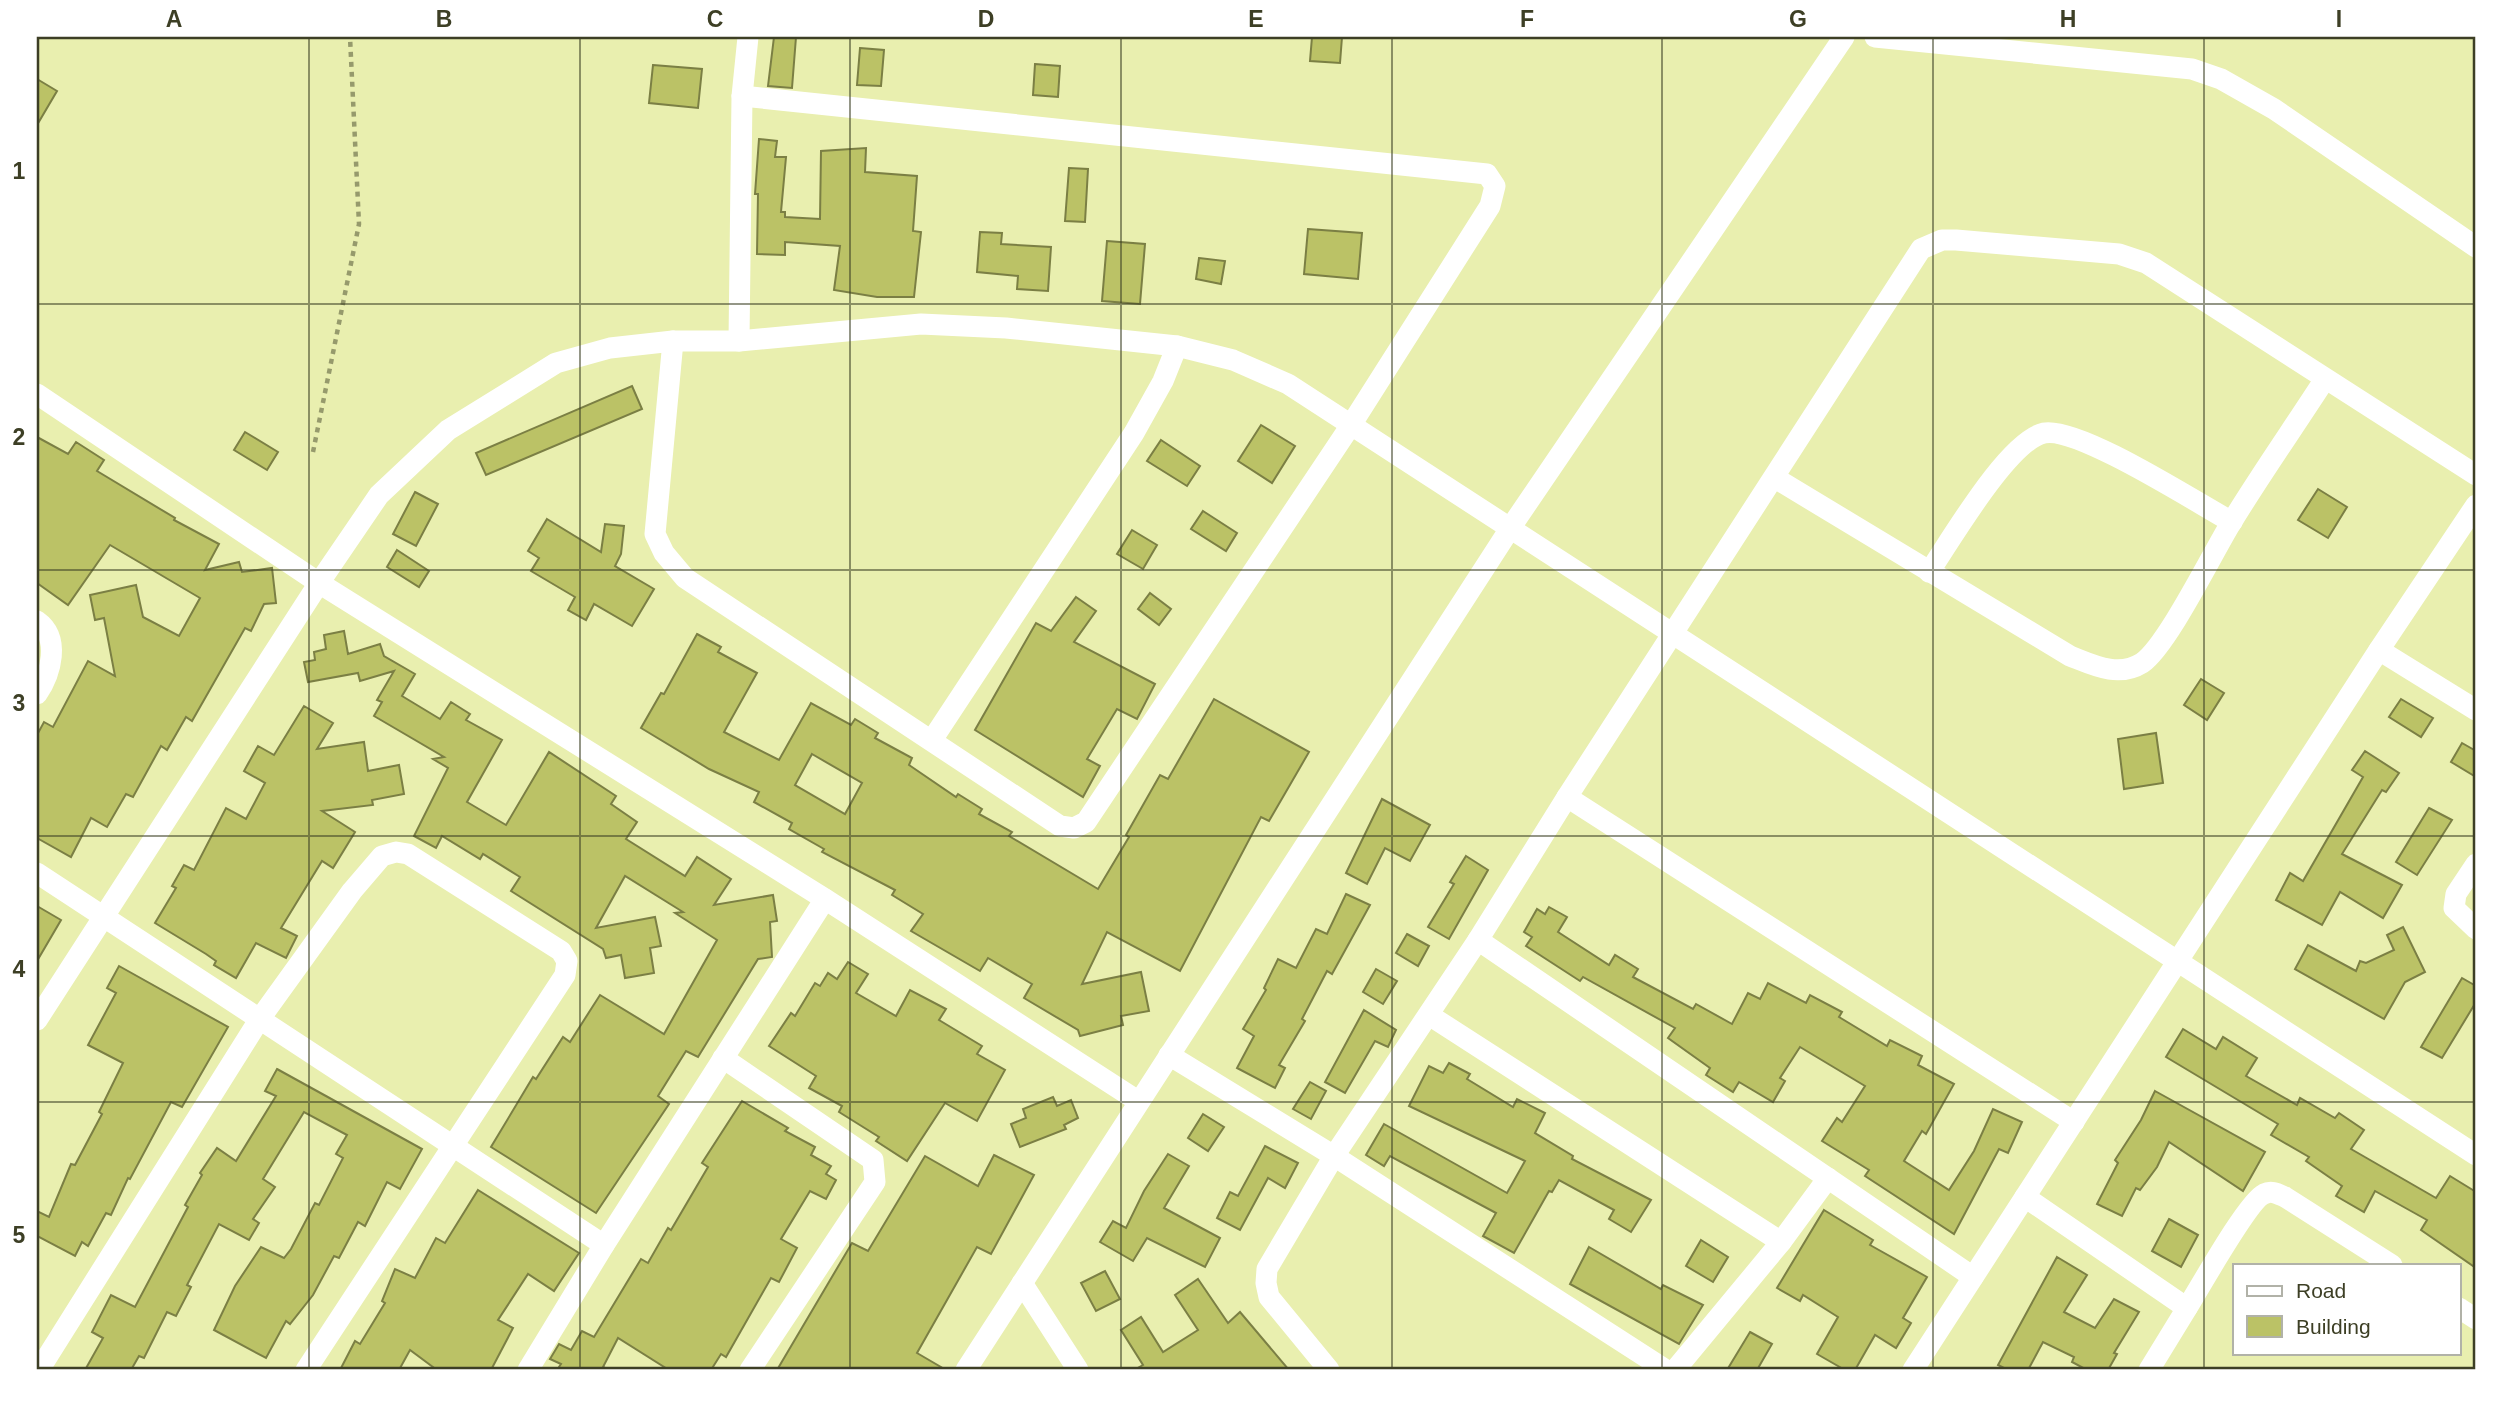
<svg xmlns="http://www.w3.org/2000/svg" width="2513" height="1407" viewBox="0 0 2513 1407" font-family="Arial,sans-serif">
  <style>
    .building { fill: #bbc266; stroke: #7b7f44; stroke-width: 2; fill-rule: evenodd }
    .lines { fill: none; stroke-linecap: round; stroke-linejoin: round }
    .path { stroke: #969a6c; stroke-width: 4.5; stroke-dasharray: 5 5; stroke-linecap: butt }
    .minor { stroke: #fff; stroke-width: 21 }
    .grid { fill: none; stroke: #3d3f25; stroke-width: 2; stroke-opacity: 0.55 }
    .neatline { fill: none; stroke: #3d3f25; stroke-width: 2.5 }
    .grid-label { font-size: 23px; text-anchor: middle; font-weight: bold; fill: #3d3f25 }
  </style>
  <rect width="100%" height="100%" fill="#e9efaf"/>
  <g class="building">
    <polygon points="774,37 796,37 792,88 768,86"/>
    <polygon points="1312,37 1342,37 1340,63 1310,61"/>
    <polygon points="860,48 884,50 881,86 857,85"/>
    <polygon points="1035,64 1060,66 1058,97 1033,95"/>
    <polygon points="653,65 702,69 698,108 649,103"/>
    <polygon points="37,79 57,91 37,125"/>
    <polygon points="759,139 777,141 775,157 786,157 781,212 785,212 785,217 820,219 821,151 866,148 865,172 917,176 913,231 921,232 914,297 877,297 834,290 840,246 785,242 785,255 757,254 758,194 755,194"/>
    <polygon points="1069,168 1088,169 1085,222 1065,221"/>
    <polygon points="1308,229 1362,233 1358,279 1304,274"/>
    <polygon points="980,232 1002,233 1001,244 1051,247 1048,291 1017,289 1018,276 977,272"/>
    <polygon points="1107,241 1145,244 1140,304 1102,301"/>
    <polygon points="1199,258 1225,261 1221,284 1196,279"/>
    <polygon points="632,386 642,409 486,475 476,453"/>
    <polygon points="1261,425 1295,446 1272,483 1238,461"/>
    <polygon points="245,432 278,452 267,470 234,450"/>
    <polygon points="37,437 68,454 76,442 104,460 97,471 175,518 174,520 219,544 205,570 239,562 242,572 272,568 276,603 264,604 251,631 245,628 192,721 186,717 167,750 161,746 133,797 126,794 107,827 91,818 71,857 37,838 37,735 44,722 53,727 88,661 115,676 104,618 95,620 90,595 136,585 143,617 179,636 200,598 110,545 68,605 37,583"/>
    <polygon points="1161,440 1200,466 1187,486 1147,461"/>
    <polygon points="2318,489 2347,507 2328,538 2298,520"/>
    <polygon points="415,492 438,504 416,546 393,534"/>
    <polygon points="1203,511 1237,533 1226,551 1191,529"/>
    <polygon points="547,519 601,552 605,524 624,526 621,554 615,566 654,589 632,626 594,604 586,620 568,610 575,597 531,571 539,558 528,551"/>
    <polygon points="1132,530 1157,545 1143,569 1117,554"/>
    <polygon points="397,550 429,571 419,587 387,567"/>
    <polygon points="1150,593 1171,609 1159,625 1138,609"/>
    <polygon points="1076,597 1096,611 1074,642 1155,684 1137,719 1117,709 1087,759 1100,766 1083,797 975,730 1036,623 1051,631"/>
    <polygon points="344,631 348,654 380,644 384,656 415,674 402,696 440,719 451,702 470,714 466,720 502,740 467,802 506,825 549,752 616,796 611,804 637,822 626,839 685,876 697,857 731,879 714,905 773,895 777,921 770,922 772,957 758,959 698,1057 686,1051 658,1096 669,1104 596,1213 491,1147 533,1077 536,1079 563,1037 570,1042 600,995 664,1034 717,940 675,913 683,912 625,876 596,928 655,917 661,946 650,948 654,973 625,978 621,955 606,958 603,949 511,891 520,877 483,854 480,859 442,836 436,848 414,836 448,768 433,759 444,757 374,716 382,702 377,700 394,671 360,681 358,673 308,682 304,662 315,660 314,652 326,649 324,635"/>
    <path d="M 697,634 L 721,647 L 718,652 L 757,673 L 724,732 L 779,760 L 811,703 L 851,725 L 855,719 L 878,733 L 875,738 L 912,758 L 909,765 L 956,797 L 958,794 L 982,809 L 979,814 L 1012,832 L 1009,836 L 1098,889 L 1129,837 L 1126,835 L 1160,775 L 1168,779 L 1214,699 L 1309,752 L 1269,821 L 1261,817 L 1180,971 L 1107,932 L 1082,984 L 1141,972 L 1149,1011 L 1121,1016 L 1123,1025 L 1080,1036 L 1078,1030 L 1024,998 L 1032,984 L 988,958 L 980,971 L 911,931 L 923,914 L 892,895 L 895,890 L 822,852 L 824,849 L 789,829 L 792,823 L 754,802 L 759,792 L 709,769 L 641,728 L 661,693 L 664,694 ZM 812,754 L 862,783 L 845,814 L 795,785 Z"/>
    <polygon points="2201,679 2224,693 2207,720 2184,705"/>
    <polygon points="2401,699 2433,718 2421,737 2389,717"/>
    <polygon points="304,706 333,723 317,749 364,742 368,771 399,765 404,794 372,800 373,805 322,811 355,832 333,868 322,861 281,928 297,936 286,958 256,943 236,978 214,965 216,961 206,954 155,923 176,888 172,886 184,865 194,870 226,808 246,819 265,783 244,771 258,746 274,755"/>
    <polygon points="2156,733 2163,783 2124,789 2118,739"/>
    <polygon points="2462,743 2476,751 2476,777 2451,762"/>
    <polygon points="2365,751 2399,773 2386,792 2382,790 2342,854 2402,885 2383,918 2340,892 2322,925 2276,900 2290,873 2303,881 2363,777 2352,770"/>
    <polygon points="1382,799 1430,825 1410,861 1385,848 1367,884 1346,873"/>
    <polygon points="2429,808 2452,820 2417,875 2396,862"/>
    <polygon points="1466,856 1488,870 1449,939 1428,927 1454,884 1450,882"/>
    <polygon points="1346,894 1370,905 1332,974 1327,971 1302,1019 1305,1021 1279,1065 1285,1068 1275,1088 1237,1068 1254,1036 1243,1029 1266,990 1264,988 1278,959 1296,968 1316,929 1327,934"/>
    <polygon points="37,906 61,920 37,961"/>
    <polygon points="1549,907 1567,917 1558,932 1609,965 1615,955 1638,969 1633,977 1693,1009 1696,1004 1732,1024 1748,993 1760,999 1768,983 1806,1003 1810,995 1842,1012 1839,1017 1887,1046 1890,1040 1922,1056 1918,1065 1954,1084 1926,1134 1922,1131 1904,1161 1949,1190 1974,1151 1993,1109 2022,1122 2008,1153 1999,1149 1954,1234 1865,1176 1869,1170 1822,1141 1837,1118 1842,1122 1865,1086 1800,1047 1780,1078 1785,1081 1773,1102 1739,1082 1733,1092 1706,1075 1710,1068 1668,1038 1675,1028 1583,977 1580,981 1526,946 1532,937 1524,932 1537,909 1545,914"/>
    <polygon points="2403,927 2425,972 2405,982 2384,1019 2295,969 2308,945 2356,971 2360,961 2366,963 2394,950 2387,935"/>
    <polygon points="1407,934 1429,946 1418,966 1396,953"/>
    <polygon points="848,962 868,974 856,993 896,1016 910,990 946,1009 939,1020 982,1046 977,1054 1005,1070 977,1121 945,1103 907,1161 876,1141 879,1137 839,1112 842,1106 809,1088 816,1076 769,1046 791,1013 795,1016 815,983 820,986 828,973 837,979"/>
    <polygon points="119,966 228,1027 182,1107 171,1102 130,1179 128,1178 111,1215 106,1213 88,1246 82,1242 75,1256 37,1236 37,1211 49,1217 71,1164 75,1165 102,1114 99,1112 123,1063 88,1045 116,993 107,988"/>
    <polygon points="1376,969 1397,981 1383,1004 1363,992"/>
    <polygon points="2462,978 2476,986 2476,1002 2442,1058 2421,1047"/>
    <polygon points="1364,1010 1396,1030 1388,1047 1375,1041 1345,1093 1325,1082"/>
    <polygon points="2183,1029 2216,1049 2223,1037 2257,1058 2246,1076 2297,1105 2300,1098 2335,1118 2339,1113 2364,1130 2351,1149 2436,1198 2450,1176 2476,1192 2476,1268 2421,1230 2427,1220 2375,1191 2364,1212 2336,1196 2342,1186 2306,1161 2309,1157 2271,1135 2278,1124 2166,1057"/>
    <polygon points="1449,1063 1470,1074 1467,1079 1513,1107 1517,1099 1545,1113 1535,1133 1573,1156 1572,1159 1651,1200 1631,1232 1609,1219 1614,1210 1559,1180 1552,1192 1549,1191 1514,1253 1483,1236 1496,1213 1390,1156 1384,1166 1366,1155 1384,1124 1507,1193 1525,1161 1409,1106 1429,1066 1443,1073"/>
    <polygon points="277,1069 422,1149 400,1189 387,1182 365,1226 358,1222 339,1258 334,1256 313,1295 290,1324 286,1321 266,1358 214,1330 235,1286 261,1247 284,1258 291,1249 315,1203 319,1205 343,1158 336,1154 347,1135 304,1112 263,1179 275,1187 253,1219 259,1223 249,1240 219,1224 187,1285 191,1287 176,1316 167,1312 144,1358 139,1356 131,1370 85,1370 103,1338 92,1332 111,1295 135,1307 188,1207 185,1205 202,1175 200,1173 217,1148 236,1161 276,1096 265,1091"/>
    <polygon points="1310,1082 1326,1091 1311,1119 1293,1109"/>
    <polygon points="2155,1091 2265,1152 2243,1191 2169,1142 2157,1167 2140,1190 2136,1188 2122,1216 2097,1204 2118,1163 2115,1160 2141,1120"/>
    <polygon points="1053,1097 1057,1106 1071,1100 1078,1118 1064,1125 1066,1129 1020,1147 1011,1124 1026,1118 1023,1109"/>
    <polygon points="742,1101 788,1128 785,1131 815,1147 811,1155 831,1166 826,1174 836,1180 826,1199 810,1191 781,1239 797,1248 779,1282 771,1278 726,1357 721,1354 711,1370 669,1370 618,1338 603,1367 609,1370 557,1370 561,1364 550,1359 559,1344 571,1350 582,1331 594,1337 641,1259 648,1263 668,1228 671,1230 708,1167 702,1163"/>
    <polygon points="1203,1114 1224,1127 1208,1151 1188,1138"/>
    <polygon points="1265,1146 1298,1163 1285,1188 1268,1178 1240,1230 1217,1218 1230,1192 1238,1196"/>
    <polygon points="1168,1154 1189,1166 1164,1208 1220,1238 1205,1267 1147,1238 1133,1261 1100,1242 1113,1221 1126,1228 1144,1191"/>
    <polygon points="994,1155 1034,1175 991,1254 977,1247 917,1353 946,1370 777,1370 852,1243 868,1251 925,1156 978,1186"/>
    <polygon points="478,1190 579,1253 554,1291 528,1274 498,1320 513,1328 491,1370 437,1370 410,1350 399,1370 340,1370 355,1341 360,1344 385,1303 382,1301 395,1269 415,1278 436,1238 445,1243"/>
    <polygon points="1824,1210 1873,1240 1870,1245 1927,1277 1903,1318 1911,1323 1896,1348 1875,1335 1855,1370 1845,1370 1817,1354 1838,1317 1803,1295 1800,1301 1777,1288"/>
    <polygon points="2169,1219 2198,1235 2181,1267 2152,1251"/>
    <polygon points="1701,1240 1728,1257 1713,1282 1686,1266"/>
    <polygon points="1589,1247 1661,1289 1663,1285 1703,1305 1679,1344 1570,1284"/>
    <polygon points="2057,1257 2087,1275 2064,1312 2095,1328 2114,1299 2139,1312 2114,1353 2117,1354 2108,1370 2087,1370 2072,1362 2074,1357 2043,1342 2028,1370 2008,1370 1998,1365"/>
    <polygon points="1105,1271 1120,1299 1096,1311 1081,1283"/>
    <polygon points="1198,1279 1228,1323 1240,1312 1289,1370 1134,1370 1143,1365 1121,1330 1141,1317 1163,1352 1198,1330 1175,1295"/>
    <polygon points="1750,1332 1772,1344 1757,1370 1727,1370"/>
  </g>
  <g class="lines">
    <polyline class="path" points="313,452 359,224 350,37"/>
    <g class="minor">
      <polyline points="1875,37 2192,69 2221,79 2274,109 2476,247"/>
      <polyline points="673,341 655,534 664,553 685,578 1060,826 1074,828 1086,822 1351,425 1490,206 1495,186 1487,174 742,96"/>
      <polyline points="739,341 742,96 748,37"/>
      <polyline points="37,394 319,583 825,899 1138,1101"/>
      <path d="M 1775,478 L 2070,656 C 2093,665 2118,678 2142,663 C 2167,646 2212,554 2231,523 C 2261,474 2294,427 2325,379"/>
      <path d="M 1929,572 C 1951,540 2008,441 2044,433 C 2078,426 2197,503 2232,522"/>
      <path d="M 37,621 C 61,638 51,674 37,694"/>
      <polyline points="2379,650 2476,710"/>
      <polyline points="932,740 1134,433 1163,381 1177,346"/>
      <polyline points="1567,797 2074,1122"/>
      <polyline points="2476,864 2456,894 2454,908 2476,929"/>
      <polyline points="37,873 604,1245"/>
      <polyline points="1478,940 1973,1277"/>
      <polyline points="1429,1015 1781,1242"/>
      <polyline points="37,1020 319,583 379,495 448,430 556,363 610,348 673,341 739,341 921,324 1006,328 1177,346 1233,360 1288,384 2476,1155"/>
      <polyline points="1169,1055 1334,1156 1666,1370"/>
      <polyline points="723,1058 873,1160 875,1182 750,1370"/>
      <polyline points="2025,1197 2187,1308 2149,1370"/>
      <polyline points="1022,1283 1078,1370"/>
      <path d="M 2187,1308 C 2199,1289 2248,1201 2264,1194 C 2272,1190 2278,1194 2285,1197 L 2392,1265"/>
      <polyline points="2459,1308 2476,1319"/>
      <polyline points="39,1370 259,1020 352,891 382,856 396,852 408,854 561,951 567,961 565,975 306,1370"/>
      <polyline points="528,1370 604,1245 825,899"/>
      <polyline points="966,1370 1511,527 1844,37"/>
      <polyline points="1329,1370 1269,1297 1266,1283 1267,1269 1334,1156 1478,940 1567,797 1921,249 1942,240 1956,240 2119,254 2146,263 2476,475"/>
      <polyline points="1675,1370 1781,1242 1828,1178"/>
      <polyline points="1913,1370 2379,650 2476,505"/>
    </g>
  </g>
  <path class="grid" d="M 309,37 L 309,1370M 580,37 L 580,1370M 850,37 L 850,1370M 1121,37 L 1121,1370M 1392,37 L 1392,1370M 1662,37 L 1662,1370M 1933,37 L 1933,1370M 2204,37 L 2204,1370M 37,304 L 2476,304M 37,570 L 2476,570M 37,836 L 2476,836M 37,1102 L 2476,1102"/>
  <rect width="2513" height="1407" fill="none" stroke="#ffffff" stroke-width="77"/>
  <rect x="2233" y="1264" width="228" height="91" fill="#ffffff" stroke="#b1b2a8" stroke-width="2"/>
  <rect x="2247" y="1286" width="35" height="10" fill="#ffffff" stroke="#b1b2a8" stroke-width="2"/>
  <text x="2296" y="1298" font-size="21" fill="#3d3f25">Road</text>
  <rect x="2247" y="1316" width="35" height="21" fill="#bbc266" stroke="#b1b2a8" stroke-width="2"/>
  <text x="2296" y="1334" font-size="21" fill="#3d3f25">Building</text>
  <rect x="38" y="38" width="2436" height="1330" class="neatline"/>
  <g class="grid-label">
    <text x="174" y="27">A</text>
    <text x="444" y="27">B</text>
    <text x="715" y="27">C</text>
    <text x="986" y="27">D</text>
    <text x="1256" y="27">E</text>
    <text x="1527" y="27">F</text>
    <text x="1798" y="27">G</text>
    <text x="2068" y="27">H</text>
    <text x="2339" y="27">I</text>
    <text x="19" y="179">1</text>
    <text x="19" y="445">2</text>
    <text x="19" y="711">3</text>
    <text x="19" y="977">4</text>
    <text x="19" y="1243">5</text>
  </g>
</svg>
